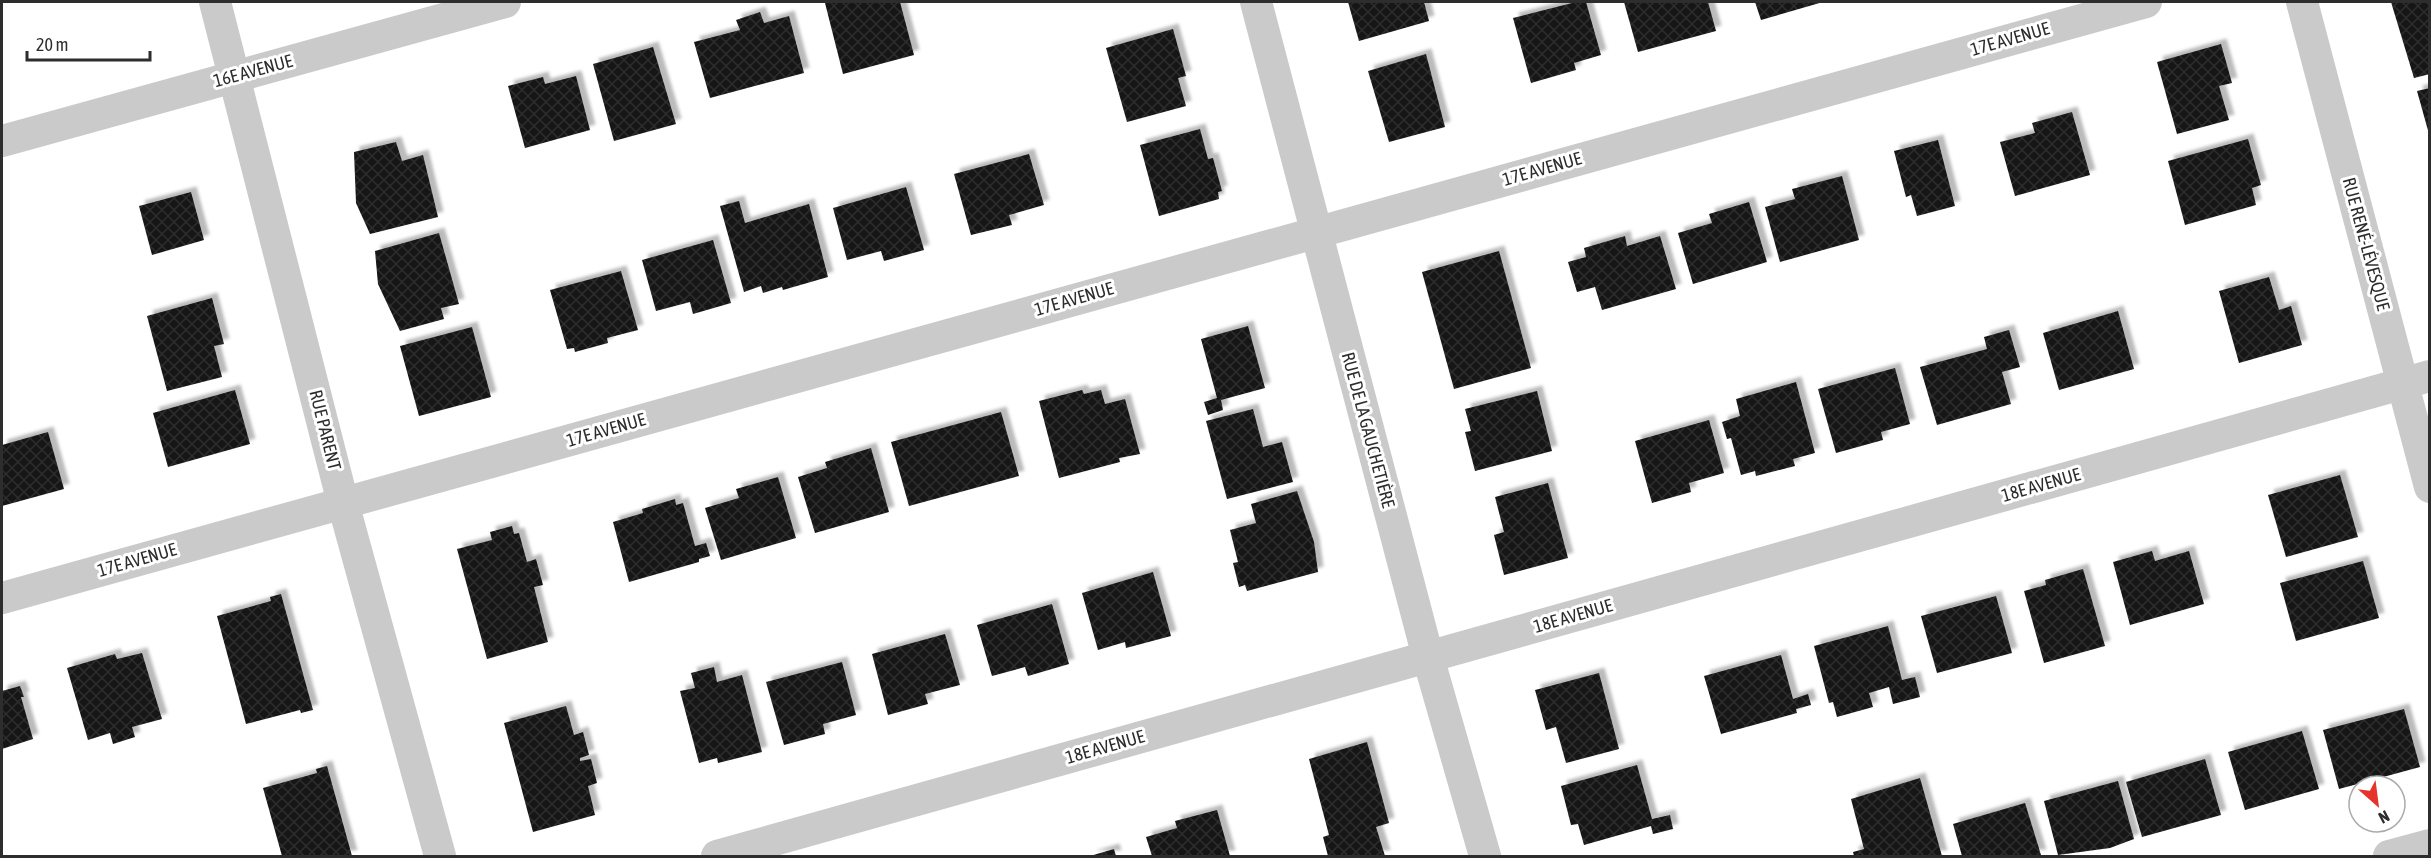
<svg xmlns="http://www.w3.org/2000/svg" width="2431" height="858" viewBox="0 0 2431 858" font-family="'Asap Condensed',sans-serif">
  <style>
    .building { fill: url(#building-cross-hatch); filter: url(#shadow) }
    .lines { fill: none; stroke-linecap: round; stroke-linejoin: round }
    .street { stroke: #cacaca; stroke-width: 32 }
    .labels { text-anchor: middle; stroke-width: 6; stroke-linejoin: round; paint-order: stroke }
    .street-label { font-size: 18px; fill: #2d2d2d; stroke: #fff }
  </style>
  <defs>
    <pattern id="building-cross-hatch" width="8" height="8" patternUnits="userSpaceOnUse" patternTransform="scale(1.5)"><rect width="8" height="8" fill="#141414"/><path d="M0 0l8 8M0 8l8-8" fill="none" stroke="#2e2e2e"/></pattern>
    <filter id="shadow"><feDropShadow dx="5.5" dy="-5.5" stdDeviation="1.5" flood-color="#0004"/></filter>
  </defs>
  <rect width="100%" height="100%" fill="#fff"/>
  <g class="building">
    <polygon points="829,2 900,2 914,55 843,74 825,3"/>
    <polygon points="1348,2 1424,2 1429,21 1359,41"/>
    <polygon points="1576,2 1586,2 1601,55 1574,63 1576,70 1531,83 1513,18"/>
    <polygon points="1624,2 1708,2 1716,31 1638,52"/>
    <polygon points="1755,2 1823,2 1761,20"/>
    <polygon points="2391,2 2430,2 2430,74 2414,78"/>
    <polygon points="760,12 764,23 789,16 804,73 710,98 694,42 740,30 736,20"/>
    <polygon points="1173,29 1186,76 1178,78 1186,106 1127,122 1106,48"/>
    <polygon points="2221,44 2232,83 2219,86 2229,120 2177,134 2157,62"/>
    <polygon points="653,47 676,124 614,141 593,64"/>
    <polygon points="1426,54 1445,127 1389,142 1368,71"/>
    <polygon points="576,76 590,130 525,148 508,86 543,77 545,84"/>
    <polygon points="2430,88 2430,133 2429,134 2417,91"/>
    <polygon points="2072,112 2090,175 2015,196 2000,142 2035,133 2032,123"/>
    <polygon points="1200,129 1208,159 1213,158 1222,191 1218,192 1219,199 1159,216 1140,145"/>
    <polygon points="2248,139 2261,185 2252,188 2256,205 2185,225 2168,161"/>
    <polygon points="1938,140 1955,206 1917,216 1911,195 1906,197 1894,151"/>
    <polygon points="396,142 402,161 423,155 438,217 370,234 356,203 354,152"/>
    <polygon points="1029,154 1044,205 1009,215 1012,225 971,235 954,174"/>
    <polygon points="1842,176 1859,240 1780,262 1765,207 1795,199 1792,189"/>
    <polygon points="906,187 924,250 884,261 881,251 847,260 833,208"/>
    <polygon points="191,192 204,240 152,255 139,206"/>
    <polygon points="739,201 745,223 809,204 828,277 783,290 782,287 763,293 761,286 744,292 720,206"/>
    <polygon points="1749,202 1767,262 1693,284 1678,233 1712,223 1709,214"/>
    <polygon points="439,233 459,304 441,308 444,319 400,331 378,284 375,251"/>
    <polygon points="1625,236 1627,246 1660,236 1676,289 1602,310 1595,287 1577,292 1568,262 1586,257 1584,248"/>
    <polygon points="713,240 731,303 693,314 690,302 656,311 642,260"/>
    <polygon points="1499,251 1531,368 1454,389 1422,272"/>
    <polygon points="621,271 638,330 607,338 608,343 575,352 574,348 567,349 550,290"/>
    <polygon points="2269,277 2279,310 2291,306 2302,345 2239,363 2219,291"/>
    <polygon points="212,298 224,344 214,346 222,377 167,391 147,316"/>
    <polygon points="2118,311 2134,369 2059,390 2043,333"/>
    <polygon points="1248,326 1265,388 1221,400 1223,410 1208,415 1204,402 1217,398 1201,339"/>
    <polygon points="472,327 491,397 419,416 400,346"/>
    <polygon points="2009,330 2020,367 2002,372 2011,404 1937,425 1920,367 1987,349 1984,337"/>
    <polygon points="1895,368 1910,424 1881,432 1883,440 1836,453 1818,389"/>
    <polygon points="1796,382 1815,453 1793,459 1795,466 1756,476 1755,471 1741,475 1731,438 1727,439 1722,422 1740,416 1736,399"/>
    <polygon points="235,390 250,444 168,467 153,413"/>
    <polygon points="1082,390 1084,394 1101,390 1105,404 1125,399 1140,454 1119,458 1120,462 1059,478 1039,401"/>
    <polygon points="1537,391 1552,451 1475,471 1465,432 1471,431 1465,409"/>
    <polygon points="1253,409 1263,447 1282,442 1293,482 1227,499 1206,421"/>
    <polygon points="1001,412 1019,476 909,506 891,442"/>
    <polygon points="1709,420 1724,473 1689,483 1691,492 1652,503 1635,441"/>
    <polygon points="48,432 64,489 2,506 2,445"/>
    <polygon points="871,448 889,512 815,533 798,477 827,468 825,462"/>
    <polygon points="2340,475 2358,537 2286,557 2268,495"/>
    <polygon points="778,477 796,538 721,560 705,508 739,498 736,489"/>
    <polygon points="1548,483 1568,558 1504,575 1494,535 1504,532 1495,497"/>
    <polygon points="1297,491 1314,542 1318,572 1247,591 1245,585 1239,587 1233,563 1238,562 1230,530 1256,523 1251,504"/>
    <polygon points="675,499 676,505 683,503 695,546 706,543 710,556 699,559 699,562 629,582 613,522 643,513 642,509"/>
    <polygon points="512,526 514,534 519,533 527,562 536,559 543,585 534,587 548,642 487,659 457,549 492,540 490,532"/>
    <polygon points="2152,551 2155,561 2189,551 2204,604 2130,625 2113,562"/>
    <polygon points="2363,561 2379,618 2296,641 2280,583"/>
    <polygon points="2083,569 2105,646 2044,663 2024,591 2046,585 2045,580"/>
    <polygon points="1153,572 1171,636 1126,648 1125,642 1098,650 1082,593"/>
    <polygon points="281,594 313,710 301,713 300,710 246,724 217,616 271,601 270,597"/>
    <polygon points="1996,596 2012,653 1937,673 1921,616"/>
    <polygon points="1052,604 1069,664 1028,676 1025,667 992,676 977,625"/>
    <polygon points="1888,626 1902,680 1915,677 1920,697 1893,704 1889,687 1869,693 1873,707 1837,717 1833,702 1829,703 1814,646"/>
    <polygon points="945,634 960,685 925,694 928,704 888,715 872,654"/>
    <polygon points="142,653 162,719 132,727 135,737 113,744 110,733 88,740 67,668 115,654 117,659"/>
    <polygon points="1781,655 1793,699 1808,694 1811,705 1796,709 1797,713 1721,734 1704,676"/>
    <polygon points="842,662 856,715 823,724 825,734 784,745 766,682"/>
    <polygon points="714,667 717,682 742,675 762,752 718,763 717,758 699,763 680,691 695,688 691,673"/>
    <polygon points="1599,673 1619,749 1566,763 1556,727 1546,730 1535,690"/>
    <polygon points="20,686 24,697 21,697 33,739 2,749 2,691"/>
    <polygon points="566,706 574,735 583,732 589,755 580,758 580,761 591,759 597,783 588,786 595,815 533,832 504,723"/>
    <polygon points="2404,709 2420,767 2339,789 2323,730"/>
    <polygon points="2302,731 2319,789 2245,810 2228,752"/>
    <polygon points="1367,742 1389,823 1376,827 1385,856 1328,856 1323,837 1329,835 1309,759"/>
    <polygon points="2205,759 2221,815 2142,837 2126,782"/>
    <polygon points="1637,765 1652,819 1670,815 1673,829 1653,834 1651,826 1584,845 1578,824 1571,825 1561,786"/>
    <polygon points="327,766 352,856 282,856 263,788 317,773 316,769"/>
    <polygon points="1920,778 1942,856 1854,856 1853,852 1864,849 1851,799"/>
    <polygon points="2118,781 2134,839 2110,848 2058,855 2044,801"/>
    <polygon points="2025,803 2041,855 1962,856 1953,824"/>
    <polygon points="1217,810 1230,856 1152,856 1146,837 1177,828 1175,821"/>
    <polygon points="1114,849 1116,856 1090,856"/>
  </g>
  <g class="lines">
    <g class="street">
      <polyline points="215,2 343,503 440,856"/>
      <polyline points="1256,2 1428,657 1485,856"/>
      <polyline points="2302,2 2430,487"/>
      <polyline points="2,141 505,2"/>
      <polyline points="2,598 2146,2"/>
      <polyline points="717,856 2430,376"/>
      <polyline points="2389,856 2430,845"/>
    </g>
  </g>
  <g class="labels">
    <g class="street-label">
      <text transform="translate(2010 39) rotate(-16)" y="6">17E AVENUE</text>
      <text transform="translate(253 71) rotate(-15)" y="6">16E AVENUE</text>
      <text transform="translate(1542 169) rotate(-16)" y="6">17E AVENUE</text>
      <text transform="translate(2366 244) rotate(75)" y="6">RUE RENÉ-LÉVESQUE</text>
      <text transform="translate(1074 299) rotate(-16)" y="6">17E AVENUE</text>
      <text transform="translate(325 430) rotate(76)" y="6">RUE PARENT</text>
      <text transform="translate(606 430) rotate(-16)" y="6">17E AVENUE</text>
      <text transform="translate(1368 430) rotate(75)" y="6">RUE DE LA GAUCHETIÈRE</text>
      <text transform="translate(2041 485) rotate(-16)" y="6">18E AVENUE</text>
      <text transform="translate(137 560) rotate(-16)" y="6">17E AVENUE</text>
      <text transform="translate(1573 616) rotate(-16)" y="6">18E AVENUE</text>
      <text transform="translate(1105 747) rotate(-16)" y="6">18E AVENUE</text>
    </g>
  </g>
  <rect width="2431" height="858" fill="none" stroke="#2d2d2d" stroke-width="6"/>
  <g transform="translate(2377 804) rotate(152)"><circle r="28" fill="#ffffff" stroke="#ababab" stroke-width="1.5"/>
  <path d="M0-4.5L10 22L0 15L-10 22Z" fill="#e6342d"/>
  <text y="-9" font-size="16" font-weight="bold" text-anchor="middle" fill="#2d2d2d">N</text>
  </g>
  <path d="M27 51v9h123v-9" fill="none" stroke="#2d2d2d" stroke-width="3"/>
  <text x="36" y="51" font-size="18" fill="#2d2d2d" stroke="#ffffff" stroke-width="4.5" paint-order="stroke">20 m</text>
</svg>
